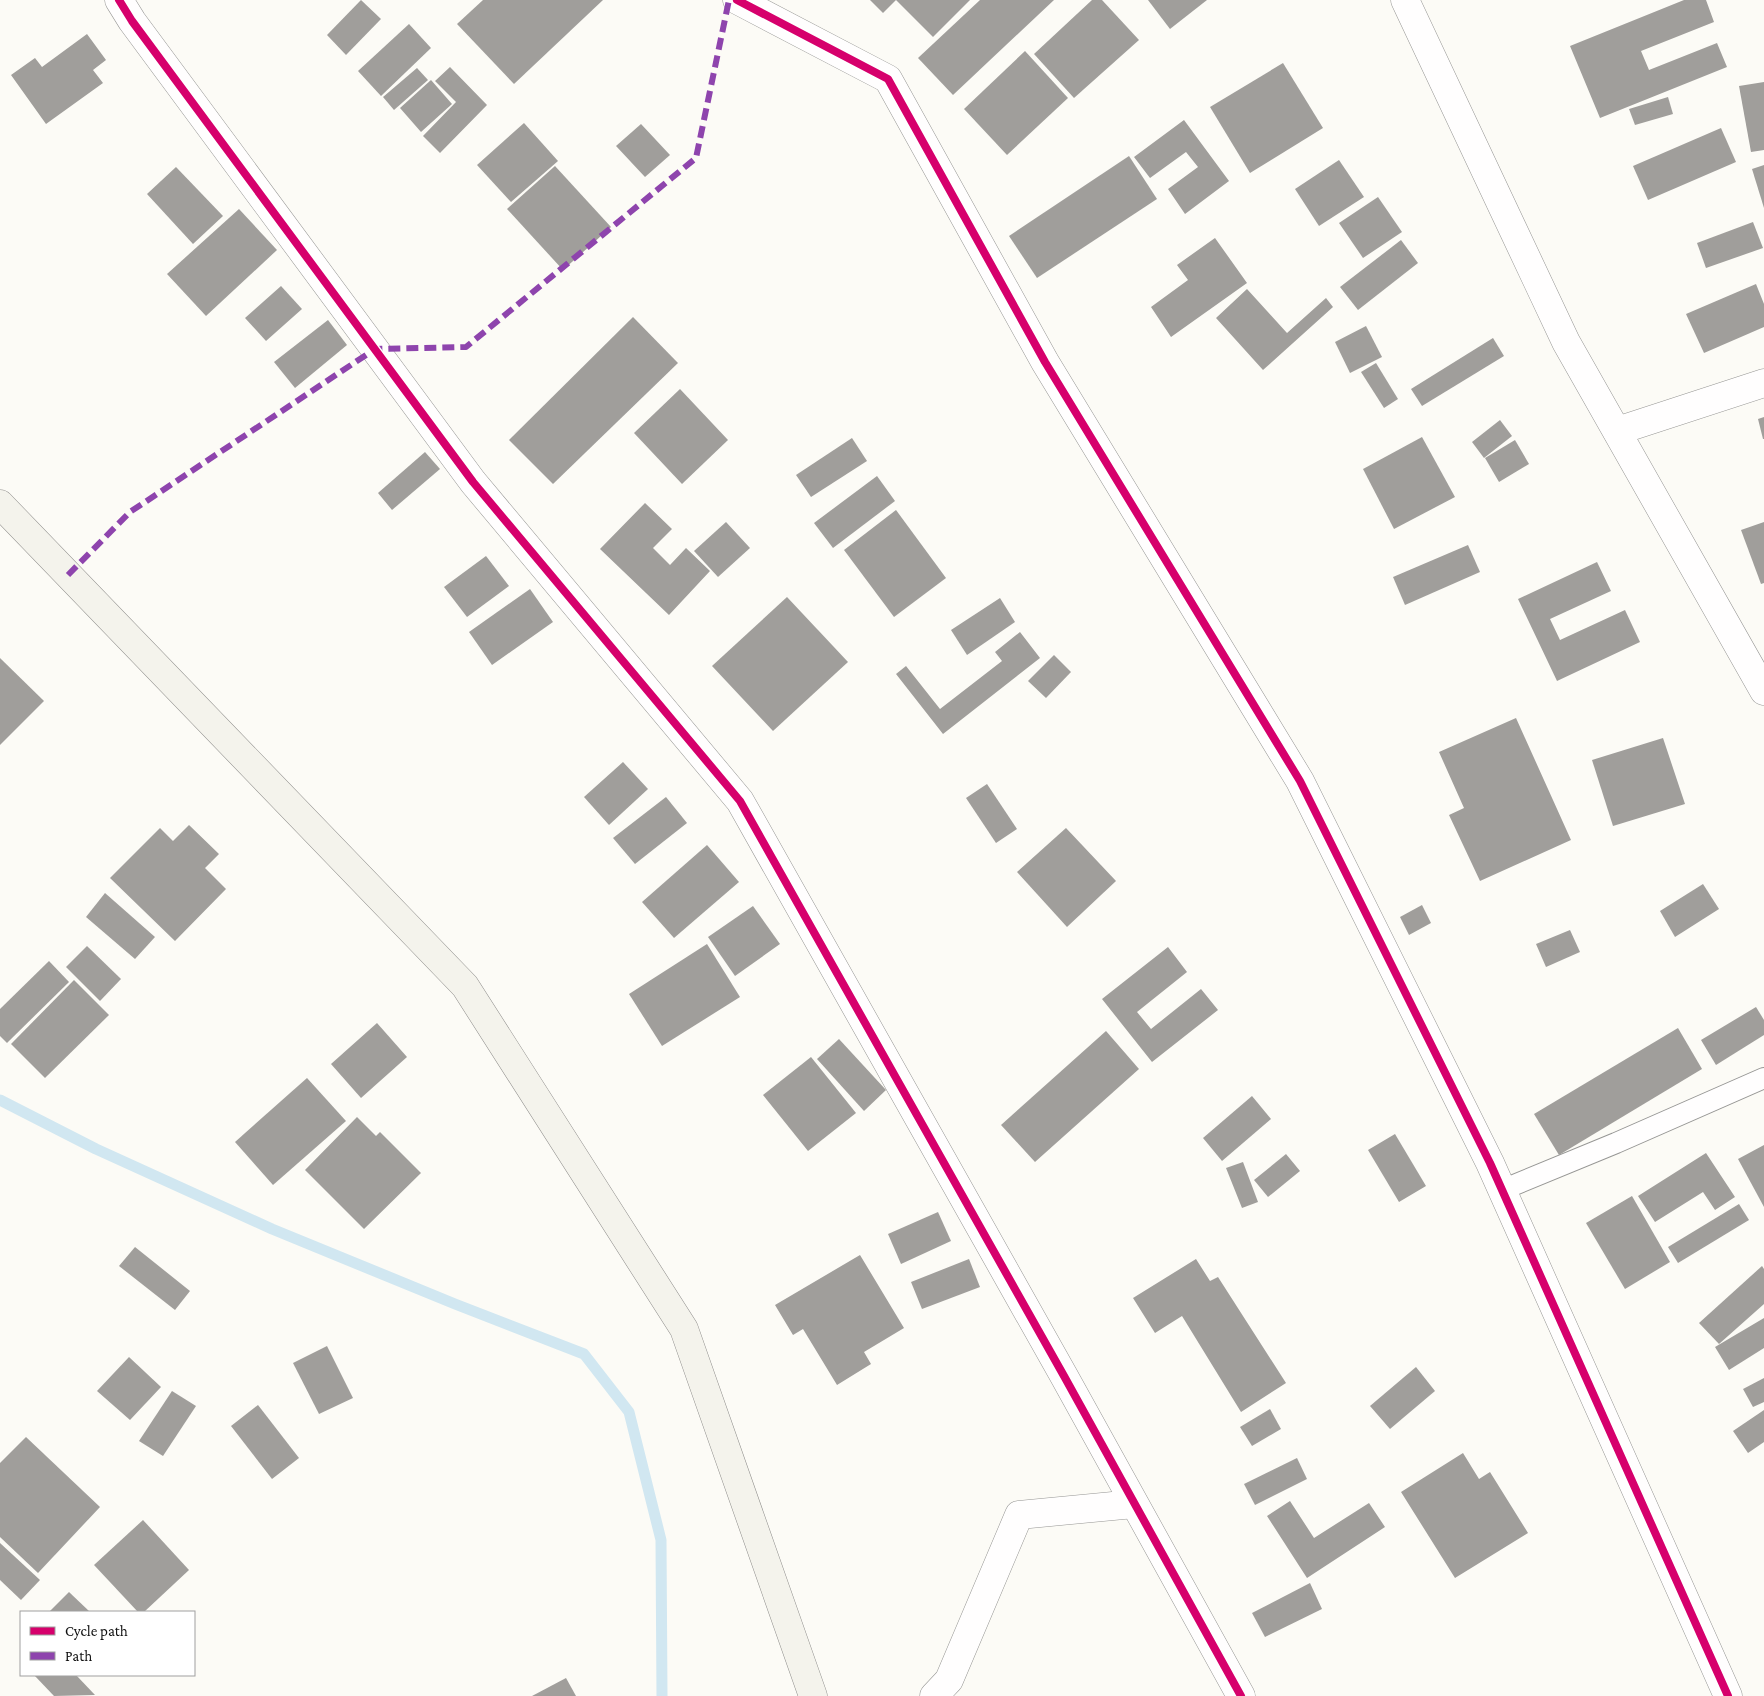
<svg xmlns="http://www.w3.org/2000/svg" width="1764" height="1696" viewBox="0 0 1764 1696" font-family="'Crimson Pro',serif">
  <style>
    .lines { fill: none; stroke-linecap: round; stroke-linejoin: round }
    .stream { stroke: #d1e7f1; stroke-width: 11 }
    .building { fill: #a09e9b }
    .lane-casing { stroke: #969694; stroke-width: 22 }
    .street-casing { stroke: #969694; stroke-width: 29 }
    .secondary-casing { stroke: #8d8c8a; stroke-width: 29 }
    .lane { stroke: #fffefe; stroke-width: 20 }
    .street { stroke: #fffefe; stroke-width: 28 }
    .secondary { stroke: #f4f3ec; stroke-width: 28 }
    .quiet { stroke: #8e44ad; stroke-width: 6; stroke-dasharray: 12 6; stroke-linecap: butt }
    .cycleway-casing { stroke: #fff; stroke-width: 11 }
    .cycleway { stroke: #d6006c; stroke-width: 8 }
  </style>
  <rect width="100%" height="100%" fill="#fcfbf6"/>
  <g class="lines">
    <polyline class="stream" points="0,1100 96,1149 272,1229 455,1304 584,1354 629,1412 661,1540 662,1696"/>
  </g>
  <g class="building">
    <polygon points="361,0 381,19 346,55 327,35"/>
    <polygon points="483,0 603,0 514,84 457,24"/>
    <polygon points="870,0 896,0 883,13"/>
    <polygon points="896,0 970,0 933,37"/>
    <polygon points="980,0 1054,0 953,95 918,58"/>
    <polygon points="1092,0 1102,0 1139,40 1074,98 1034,54"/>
    <polygon points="1148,0 1207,0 1170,29"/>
    <polygon points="1684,0 1706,0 1714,22 1641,51 1649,70 1717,43 1727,67 1600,118 1570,46"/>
    <polygon points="409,24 431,48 381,96 358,71"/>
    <polygon points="87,34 106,60 93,70 103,83 46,124 11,75 35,58 42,67"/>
    <polygon points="1025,51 1068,98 1007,155 964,109"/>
    <polygon points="1283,63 1323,128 1250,173 1210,107"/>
    <polygon points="450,67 487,105 440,153 423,136 456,102 435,81"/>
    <polygon points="417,68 428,80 394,110 383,97"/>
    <polygon points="431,80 452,104 421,132 400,108"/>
    <polygon points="1764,82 1764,150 1751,152 1739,86"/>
    <polygon points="1668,97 1673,114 1635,125 1629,109"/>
    <polygon points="1184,120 1229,181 1185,214 1168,189 1198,167 1186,152 1150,178 1134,157"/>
    <polygon points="524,123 558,161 511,202 477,165"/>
    <polygon points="641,124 670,155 645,177 616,146"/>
    <polygon points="1721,128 1736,162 1648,200 1633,166"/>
    <polygon points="1129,156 1157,199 1037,278 1009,236"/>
    <polygon points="1339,160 1364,197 1319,226 1295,189"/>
    <polygon points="1764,165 1764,208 1752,169"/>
    <polygon points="555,166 611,227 563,270 507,209"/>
    <polygon points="176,167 223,216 193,244 147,194"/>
    <polygon points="1378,197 1402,232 1363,258 1339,223"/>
    <polygon points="239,209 277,250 206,316 167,274"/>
    <polygon points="1753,222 1763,248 1706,268 1697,243"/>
    <polygon points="1215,238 1247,283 1171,337 1151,307 1188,280 1177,265"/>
    <polygon points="1401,240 1418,263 1358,310 1340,287"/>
    <polygon points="1756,284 1764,304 1764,327 1704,353 1686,314"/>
    <polygon points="281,286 302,309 266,341 245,318"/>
    <polygon points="1247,289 1287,333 1326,298 1333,307 1263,370 1216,318"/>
    <polygon points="633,317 678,363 553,484 509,440"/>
    <polygon points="328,320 347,345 295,388 274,362"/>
    <polygon points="1366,326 1382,357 1350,373 1335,342"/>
    <polygon points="1493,338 1504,356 1422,406 1411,389"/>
    <polygon points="1376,363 1398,399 1384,408 1361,372"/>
    <polygon points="680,389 728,440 682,484 634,433"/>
    <polygon points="1764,417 1764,439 1763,439 1758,419"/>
    <polygon points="1500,420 1512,436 1484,458 1472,442"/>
    <polygon points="1422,437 1455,497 1394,529 1363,469"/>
    <polygon points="852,438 867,461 811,497 796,475"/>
    <polygon points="1515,440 1529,464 1499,482 1485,458"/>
    <polygon points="425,452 440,469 392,510 378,493"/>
    <polygon points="877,476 895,501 833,548 814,523"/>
    <polygon points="645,503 672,529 653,548 670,565 686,548 710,571 669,615 600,549"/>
    <polygon points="896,510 946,578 894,617 844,550"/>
    <polygon points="726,522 750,548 718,577 694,551"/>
    <polygon points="1764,522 1764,583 1761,584 1741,530"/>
    <polygon points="1468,545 1480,572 1405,605 1393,577"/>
    <polygon points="486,556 509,586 467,617 444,587"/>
    <polygon points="1597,562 1611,591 1550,619 1560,640 1625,610 1640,642 1557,681 1518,599"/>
    <polygon points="530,589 553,622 492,665 469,632"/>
    <polygon points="787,597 848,662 773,731 712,666"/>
    <polygon points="1000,598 1015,622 967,655 951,630"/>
    <polygon points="1020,632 1040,658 943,734 896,674 906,666 940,709 1002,661 995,652"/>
    <polygon points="1054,655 1071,672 1046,698 1028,681"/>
    <polygon points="0,658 44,701 0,745"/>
    <polygon points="1516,718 1571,840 1480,881 1449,815 1464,808 1439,752"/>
    <polygon points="1663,738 1685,804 1613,826 1592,760"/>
    <polygon points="623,762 648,789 609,825 584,797"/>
    <polygon points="987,784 1017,829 996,843 966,798"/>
    <polygon points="666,797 687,823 635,864 613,838"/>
    <polygon points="189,825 219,854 205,868 226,889 175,941 110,878 160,828 173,841"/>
    <polygon points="1066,828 1116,881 1067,927 1017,872"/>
    <polygon points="707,845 739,882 674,938 642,902"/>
    <polygon points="1703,884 1719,909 1675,937 1660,911"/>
    <polygon points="105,893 155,937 135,959 86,917"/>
    <polygon points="1422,905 1431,923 1409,935 1400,917"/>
    <polygon points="753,906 780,944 735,976 708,937"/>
    <polygon points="1570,930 1580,952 1546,967 1536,944"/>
    <polygon points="707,944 740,997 662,1046 629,994"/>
    <polygon points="87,946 121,979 100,1001 66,967"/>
    <polygon points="1168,947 1187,972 1137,1012 1151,1029 1201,989 1218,1010 1152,1062 1102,999"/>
    <polygon points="49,961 69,982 7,1043 0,1036 0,1009"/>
    <polygon points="74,980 109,1015 45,1078 11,1044"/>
    <polygon points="1756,1007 1764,1020 1764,1035 1716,1065 1701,1040"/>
    <polygon points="377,1023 407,1057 361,1098 331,1064"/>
    <polygon points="1678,1028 1702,1069 1559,1155 1534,1114"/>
    <polygon points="1106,1031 1139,1069 1035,1162 1001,1125"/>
    <polygon points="839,1039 886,1090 864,1111 817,1059"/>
    <polygon points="811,1057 856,1113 808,1151 763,1095"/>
    <polygon points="307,1078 346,1121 273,1185 235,1142"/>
    <polygon points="1252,1096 1271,1119 1222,1161 1203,1138"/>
    <polygon points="357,1117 376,1136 380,1132 421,1173 364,1229 305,1170"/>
    <polygon points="1395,1134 1426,1186 1399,1202 1368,1150"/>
    <polygon points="1764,1145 1764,1207 1738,1159"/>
    <polygon points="1706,1153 1735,1197 1715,1210 1703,1192 1655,1222 1638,1196"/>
    <polygon points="1286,1154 1300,1171 1268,1197 1254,1180"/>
    <polygon points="1243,1162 1258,1202 1242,1208 1226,1168"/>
    <polygon points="1632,1196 1670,1262 1625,1289 1586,1223"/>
    <polygon points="1739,1204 1749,1220 1678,1263 1668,1247"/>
    <polygon points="938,1212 951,1241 901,1264 888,1234"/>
    <polygon points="135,1247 190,1291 175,1310 119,1266"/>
    <polygon points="860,1255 904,1328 864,1352 871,1364 837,1385 803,1329 793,1335 775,1305"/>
    <polygon points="969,1259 980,1287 922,1309 911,1282"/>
    <polygon points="1196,1259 1210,1281 1218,1277 1286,1383 1241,1412 1182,1316 1155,1333 1133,1298"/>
    <polygon points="1762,1266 1764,1269 1764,1304 1719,1344 1699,1323"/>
    <polygon points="1764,1318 1764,1348 1729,1370 1715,1347"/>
    <polygon points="327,1346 353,1398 319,1414 293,1363"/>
    <polygon points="129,1357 161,1387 130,1420 97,1391"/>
    <polygon points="1416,1367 1435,1391 1390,1429 1370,1406"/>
    <polygon points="1764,1378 1764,1402 1753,1407 1743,1389"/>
    <polygon points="172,1391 196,1406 163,1456 139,1441"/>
    <polygon points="258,1405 299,1458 272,1479 231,1426"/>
    <polygon points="1270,1409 1281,1429 1252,1446 1240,1427"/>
    <polygon points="1764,1410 1764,1442 1748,1453 1733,1431"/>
    <polygon points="26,1437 100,1507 38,1573 0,1537 0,1463"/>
    <polygon points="1463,1453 1479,1479 1490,1472 1528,1533 1455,1578 1401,1492"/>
    <polygon points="1297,1458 1307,1479 1255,1505 1244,1484"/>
    <polygon points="1290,1501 1314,1538 1369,1503 1385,1527 1307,1578 1267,1516"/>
    <polygon points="143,1520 189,1570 144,1612 138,1612 94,1565"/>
    <polygon points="0,1543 40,1580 21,1600 0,1580"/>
    <polygon points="1310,1583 1322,1609 1265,1637 1252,1613"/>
    <polygon points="69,1592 90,1612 50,1611"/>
    <polygon points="34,1675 76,1675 95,1695 54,1696"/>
    <polygon points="566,1678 576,1696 532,1696"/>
  </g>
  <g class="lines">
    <defs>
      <polyline id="lane" points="1502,1190 1616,1143 1764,1078"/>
      <g id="street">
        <polyline points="119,0 132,21 473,482 740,801 1064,1376 1241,1696"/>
        <polyline points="737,0 888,79 1045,362 1300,781 1490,1163 1728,1696"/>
        <polyline points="1405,0 1566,342 1764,691"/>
        <polyline points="1617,431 1764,383"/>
        <polyline points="934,1696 949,1680 1019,1515 1134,1504"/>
      </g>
      <polyline id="secondary" points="0,504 465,986 684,1329 813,1696"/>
    </defs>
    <use href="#lane" class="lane-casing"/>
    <use href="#street" class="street-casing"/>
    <use href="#secondary" class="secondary-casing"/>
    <use href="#lane" class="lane"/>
    <use href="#street" class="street"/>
    <use href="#secondary" class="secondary"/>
    <polyline class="quiet" points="68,575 130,512 375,349 466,347 696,158 729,0"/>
    <defs>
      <g id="cycleway">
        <polyline points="119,0 132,21 473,482 740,801 1064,1376 1241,1696"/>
        <polyline points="737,0 888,79 1045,362 1300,781 1490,1163 1728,1696"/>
      </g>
    </defs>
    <use href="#cycleway" class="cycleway-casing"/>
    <use href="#cycleway" class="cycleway"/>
  </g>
  <rect x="20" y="1611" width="175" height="65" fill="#ffffff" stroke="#9f9f9f"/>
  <rect x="30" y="1627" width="25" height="8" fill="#d6006c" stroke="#9f9f9f"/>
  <text x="65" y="1636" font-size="15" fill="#101010">Cycle path</text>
  <rect x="30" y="1652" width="25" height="8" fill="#8e44ad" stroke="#9f9f9f"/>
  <text x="65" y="1661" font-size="15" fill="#101010">Path</text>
</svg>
